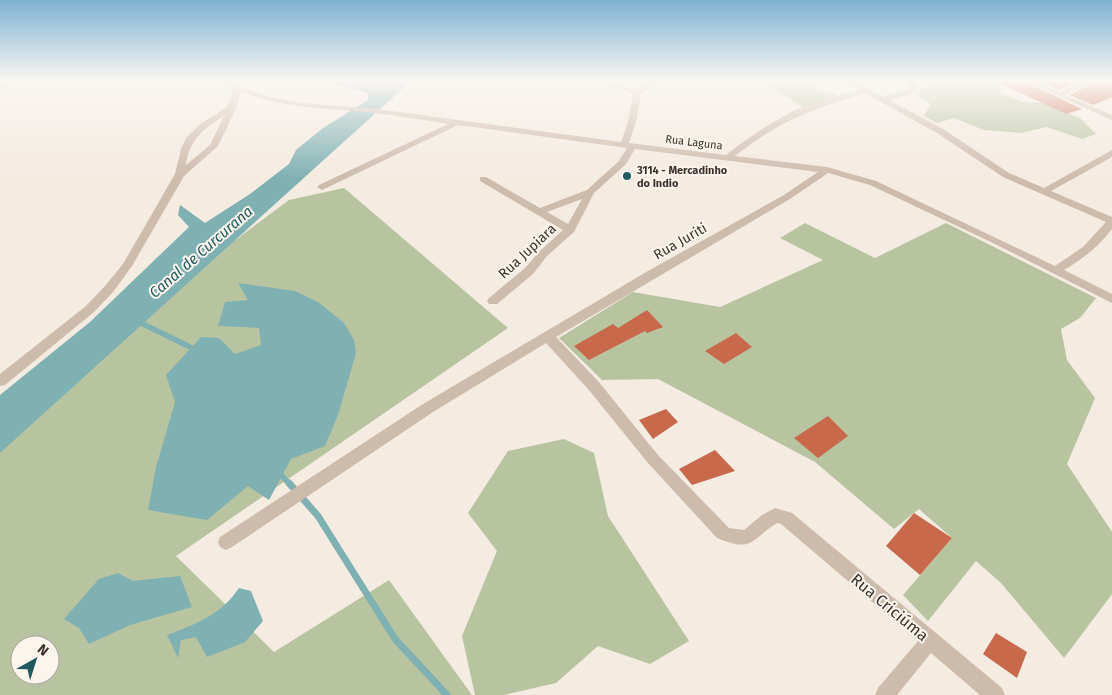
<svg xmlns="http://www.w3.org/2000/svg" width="1112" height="695" viewBox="0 0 1112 695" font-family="'Fira Sans',sans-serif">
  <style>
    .green { fill: #b8c4a0; fill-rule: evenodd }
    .water { fill: #7fb0b2 }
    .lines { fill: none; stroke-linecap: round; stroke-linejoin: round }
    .stream-far1 { stroke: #7fb0b2; stroke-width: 5.5 }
    .stream { stroke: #7fb0b2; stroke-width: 7 }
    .building { fill: #c8694b }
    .street { fill: #cdbbac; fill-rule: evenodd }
    .poi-dot { fill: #1f5a5e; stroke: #fbf5ee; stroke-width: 2 }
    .labels { text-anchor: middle; stroke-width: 4; stroke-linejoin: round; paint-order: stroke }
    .far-street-label { font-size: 11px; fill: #3b302b; stroke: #fbf5ee }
    .far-poi-label { font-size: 11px; font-weight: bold; fill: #3b302b; stroke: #fbf5ee; text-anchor: start }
    .street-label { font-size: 14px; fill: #3b302b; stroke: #fbf5ee }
    .water-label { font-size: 15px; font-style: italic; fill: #1f5a5e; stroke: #fbf5ee }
    .near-street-label { font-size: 16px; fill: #3b302b; stroke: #fbf5ee }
  </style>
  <rect width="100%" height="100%" fill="#f4ebe1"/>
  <g class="green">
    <polygon points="760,81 827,81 812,87 837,95 803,107"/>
    <polygon points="920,81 991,81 1001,88 1000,93 1023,102 1042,103 1080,118 1096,134 1082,139 1047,127 1021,133 984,130 954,118 937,123 924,116 931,104 915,94 928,86"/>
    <path d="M 344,188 L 508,328 L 176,556 L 274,652 L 389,580 L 472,695 L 0,695 L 0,451 L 234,241 L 289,200 ZM 20,645 L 50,645 L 50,675 L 20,675 Z"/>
    <polygon points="805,223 875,258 946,223 1096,298 1080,318 1061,329 1067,360 1095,398 1067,464 1112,532 1112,594 1064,658 1001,583 976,561 928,621 903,595 952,538 919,509 894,529 815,462 658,379 602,380 559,338 633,292 720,307 823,260 780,238"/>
    <polygon points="564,439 594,453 608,516 689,641 650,664 598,646 556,683 504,695 475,695 462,636 497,551 468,513 508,451"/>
  </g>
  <g class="water">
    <polygon points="328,81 411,81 0,453 0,395 90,322 189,227 178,215 180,205 205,223 250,194 289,164 296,150 323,128 368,100 367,93"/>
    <polygon points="238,283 295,291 318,302 344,323 354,340 356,353 338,415 325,446 291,459 269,500 248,486 207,520 148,510 156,467 175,402 166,375 201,337 219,338 235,354 261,345 259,328 218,326 225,302 248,300"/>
    <polygon points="118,573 133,581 180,576 192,607 130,625 89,644 79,628 64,619 99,579"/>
    <path d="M 239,588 L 251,591 L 263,621 L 245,642 L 207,657 L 196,637 L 181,640 L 178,658 L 167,635 C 196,624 221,615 239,588 Z"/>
  </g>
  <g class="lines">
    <g class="stream-far1">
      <polyline points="139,322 196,350"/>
      <polyline points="278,471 290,485"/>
    </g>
    <polyline class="stream" points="289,483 318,516 395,639 447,695"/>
  </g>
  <g class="building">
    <polygon points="995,81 1023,81 1082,109 1066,114"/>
    <polygon points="1040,81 1079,81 1059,90"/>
    <polygon points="1097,81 1112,81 1112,97 1093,105 1070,95"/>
    <polygon points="647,310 663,327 647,333 645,331 589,360 574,346 613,324 618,328"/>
    <polygon points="736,333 752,347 724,364 705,351"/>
    <polygon points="666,409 678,422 653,439 639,420"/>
    <polygon points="828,416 848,436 818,458 794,438"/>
    <polygon points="715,450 735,471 692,485 679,469"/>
    <polygon points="914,513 952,538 920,575 886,546"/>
    <polygon points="996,633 1027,652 1017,678 983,654"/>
  </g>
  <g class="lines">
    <g class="street">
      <polygon points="9,81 21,81 0,88 0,84"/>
      <path d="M 217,81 L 228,81 L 269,97 L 302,103 L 377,109 L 621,142 L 628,122 L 633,94 L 596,81 L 608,81 L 636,90 L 650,81 L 658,81 L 641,94 L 636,122 L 629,143 L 726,155 C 752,135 779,116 810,104 C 826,98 843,95 859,90 L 845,81 L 854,81 L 883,97 L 910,89 L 905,81 L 913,81 L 917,85 L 917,92 L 889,100 L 943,129 L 1009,173 L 1044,188 L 1112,150 L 1112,157 L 1051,191 L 1112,217 L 1112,229 C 1099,246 1083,259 1064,270 L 1112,294 L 1112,303 L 991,242 L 870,185 L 828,173 L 790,199 L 556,337 L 598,381 L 658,455 L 729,528 L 744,530 L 762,515 L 775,508 L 792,513 L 1002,688 L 1005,695 L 980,695 L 931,653 L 897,695 L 875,695 L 878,688 L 918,641 L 781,524 L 777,523 C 750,540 753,553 717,538 L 648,463 L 588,389 L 546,343 L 433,412 L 232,547 L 226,550 L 220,547 L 218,542 L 220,537 L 423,404 L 648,271 L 784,195 L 818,172 L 635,149 L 626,164 L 594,193 L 574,232 L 547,256 L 533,274 L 497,304 L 489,304 L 487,301 L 489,298 L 525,268 L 539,252 L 563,230 L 480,181 L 480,177 L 486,177 L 540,208 L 587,190 L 619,161 L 627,148 L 458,125 L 322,190 L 317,187 L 319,185 L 448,124 C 424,120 400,116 376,113 C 330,108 285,109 241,92 L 236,108 L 218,146 L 184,176 L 132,266 L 113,292 L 94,312 L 5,385 L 0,386 L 0,374 L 86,306 L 105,286 L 123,264 L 175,174 L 181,149 L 186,138 L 199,125 L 227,107 L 234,89 ZM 865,93 L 937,133 L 1003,177 L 1106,222 L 1083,247 L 1055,266 L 876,181 L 827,167 L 735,156 C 779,121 812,109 865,93 ZM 224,116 L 210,145 L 186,165 C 189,140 204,128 224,116 ZM 582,199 L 568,224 L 547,212 Z"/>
      <polygon points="1025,81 1035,81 1059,92 1085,81 1095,81 1065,95 1112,115 1112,120"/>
    </g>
  </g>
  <linearGradient id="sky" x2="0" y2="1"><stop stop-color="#7eb2d2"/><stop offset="0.45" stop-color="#faf6f2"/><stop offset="1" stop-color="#faf6f2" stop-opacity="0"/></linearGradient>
  <rect width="1112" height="179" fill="url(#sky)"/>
  <circle class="poi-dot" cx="627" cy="176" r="5"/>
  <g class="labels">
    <g class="far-street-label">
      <text transform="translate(694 142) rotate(7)" y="4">Rua Laguna</text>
    </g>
    <g class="far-poi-label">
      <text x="637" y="174">3114 - Mercadinho<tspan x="637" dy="13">do Indio</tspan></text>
    </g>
    <g class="street-label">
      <text transform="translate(680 241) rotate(-30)" y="5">Rua Juriti</text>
      <text transform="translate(527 251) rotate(-43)" y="5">Rua Jupiara</text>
    </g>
    <g class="water-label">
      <text transform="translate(201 252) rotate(-41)" y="5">Canal de Curcurana</text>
    </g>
    <g class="near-street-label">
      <text transform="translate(890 607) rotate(40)" y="6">Rua Criciúma</text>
    </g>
  </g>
  <g transform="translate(35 660) rotate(39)"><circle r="24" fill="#fbf5ee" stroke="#aea6a0"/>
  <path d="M0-4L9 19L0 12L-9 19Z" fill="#1f5a5e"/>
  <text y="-8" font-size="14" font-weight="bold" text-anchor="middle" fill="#3b302b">N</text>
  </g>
</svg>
